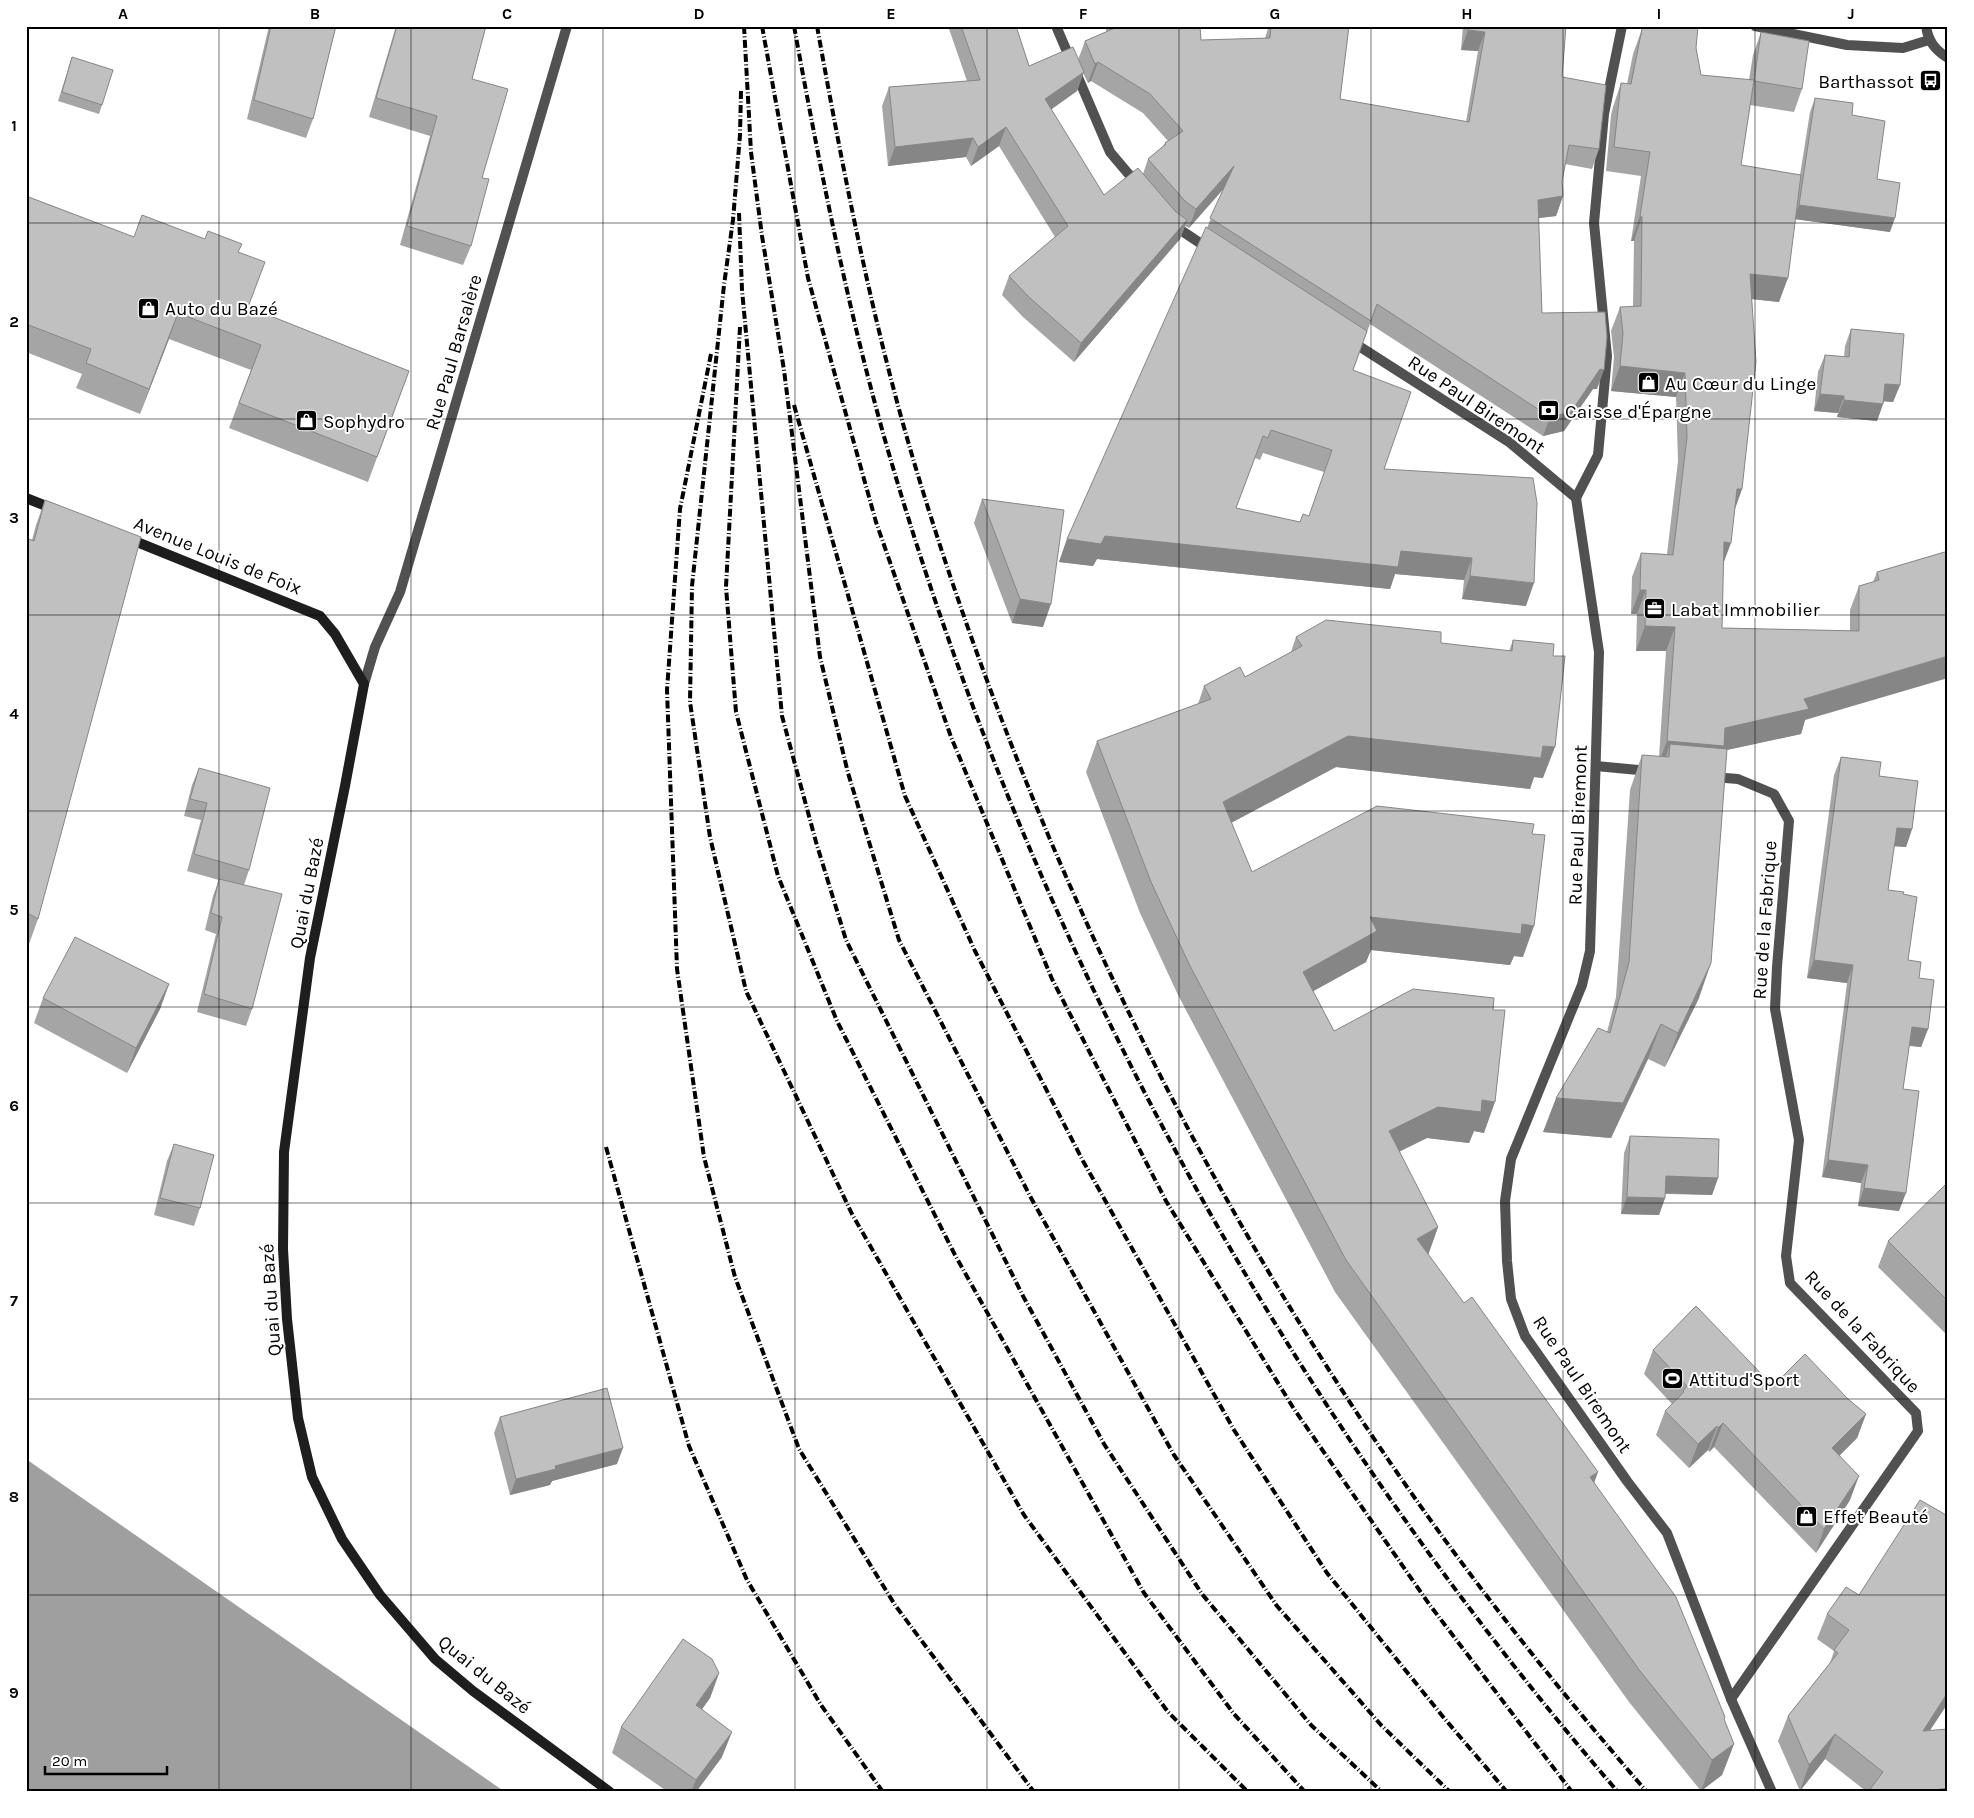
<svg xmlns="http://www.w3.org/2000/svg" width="1974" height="1818" viewBox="0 0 1974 1818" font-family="Karla,sans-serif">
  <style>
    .water { fill: #9f9f9f }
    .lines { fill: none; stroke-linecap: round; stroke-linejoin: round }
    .minor { stroke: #515151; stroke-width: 10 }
    .tertiary { stroke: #515151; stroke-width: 10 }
    .secondary { stroke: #1e1e1e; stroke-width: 10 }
    .rail { stroke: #000; stroke-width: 4; stroke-dasharray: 8 2.5 1 2.5; stroke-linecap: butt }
    .wall { fill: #a5a5a5; fill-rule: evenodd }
    .shaded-wall { fill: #868686 }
    .building { fill: #c0c0c0; stroke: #868686; fill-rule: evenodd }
    .grid { fill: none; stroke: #000; stroke-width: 1; stroke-opacity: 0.55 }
    .labels { text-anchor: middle; stroke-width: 4; stroke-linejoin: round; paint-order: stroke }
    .poi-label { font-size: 19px; fill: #000; stroke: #fff; text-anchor: start }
    .street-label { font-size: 19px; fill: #000; stroke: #fff }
    .neatline { fill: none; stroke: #000; stroke-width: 2 }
    .grid-label { font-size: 16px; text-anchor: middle; font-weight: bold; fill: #000 }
  </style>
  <rect width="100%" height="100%" fill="#fff"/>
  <polygon class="water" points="26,1459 505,1792 26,1792"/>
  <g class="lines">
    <g class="minor">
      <polyline points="1596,766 1649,771"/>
      <polyline points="1713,777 1738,779 1774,794 1789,821 1777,967 1775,1009 1799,1140 1786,1256 1790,1283 1916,1413 1918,1431 1731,1699"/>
    </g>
    <g class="tertiary">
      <polyline points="1056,26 1110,152 1137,184"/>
      <polyline points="1755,26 1847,45 1903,48 1929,40"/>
      <path d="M 1926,26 C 1928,41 1935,50 1948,58"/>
      <polyline points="1173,225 1209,249"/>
      <polyline points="1351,341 1509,442 1576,498 1599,652 1590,951 1582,985 1511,1159 1505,1201 1507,1261 1511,1299 1525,1336 1627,1481 1667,1533 1731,1699 1772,1792"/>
      <polyline points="1576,498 1598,455 1607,356 1594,223 1604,114 1622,26"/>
      <polyline points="364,684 375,647 400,592 567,26"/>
    </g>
    <g class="secondary">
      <polyline points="26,498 56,510"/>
      <polyline points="127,538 320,616 335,634 364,684 345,786 310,958 284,1152 283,1249 287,1319 298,1418 312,1477 342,1539 380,1595 435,1659 473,1691 610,1792"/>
    </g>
    <g class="rail">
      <polyline points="744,26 751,152 762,236 784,370 820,657 848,773 899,940 1030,1196 1174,1455 1277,1606 1381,1725 1450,1792"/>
      <polyline points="762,26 808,278 876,522 951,737 1052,979 1166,1201 1294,1409 1429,1604 1572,1792"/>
      <path d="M 794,26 C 822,179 852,332 897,481 C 1041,962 1289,1411 1618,1792"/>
      <path d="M 817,26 C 844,176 873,326 917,472 C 1024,826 1186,1166 1396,1471 C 1473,1583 1558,1689 1647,1792"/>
      <polyline points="741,91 740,135 733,220 724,285 692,586 690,702 710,837 746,991 852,1214 1024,1515 1168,1712 1248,1792"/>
      <polyline points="739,213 742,290 782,716 816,842 846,940 1023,1296 1104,1444 1202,1594 1311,1725 1382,1792"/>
      <polyline points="740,327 726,587 736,712 778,876 837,1021 955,1255 1144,1593 1234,1714 1305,1792"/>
      <polyline points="711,354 680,509 667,690 677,969 704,1157 735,1277 799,1449 895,1605 1034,1792"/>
      <polyline points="794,405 905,796 975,951 1083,1161 1234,1430 1327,1573 1444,1718 1507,1792"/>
      <polyline points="606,1147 689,1446 747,1580 821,1705 883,1792"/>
    </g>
  </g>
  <g class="wall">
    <polygon points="269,26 336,26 313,119 306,138 247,119"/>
    <polygon points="396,26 486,26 472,79 482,178 471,246 463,265 400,245 430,136 369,117"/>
    <path d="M 948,26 L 1016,26 L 1029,66 L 1078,60 L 1085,41 L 1106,32 L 1106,26 L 1200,26 L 1201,40 L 1265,38 L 1269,26 L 1349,26 L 1340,99 L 1466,122 L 1478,51 L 1461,50 L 1463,26 L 1566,26 L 1562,77 L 1599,149 L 1592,169 L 1565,164 L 1562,181 L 1563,196 L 1556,216 L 1538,218 L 1542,313 L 1597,389 L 1593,389 L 1564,431 L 1543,436 L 1370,324 L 1353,370 L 1384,469 L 1526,606 L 1462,599 L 1464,580 L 1395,574 L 1390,589 L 1097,559 L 1093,566 L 1059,562 L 1067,539 L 1207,228 L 1223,189 L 1189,228 L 1185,226 L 1180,239 L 1074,362 L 1023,317 L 1002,295 L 1009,276 L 1055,237 L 999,146 L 971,166 L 966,157 L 888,166 L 882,106 L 889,87 L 967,81 ZM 1083,73 L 1088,83 L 1091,81 L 1143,113 L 1168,141 L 1165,143 L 1163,146 L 1148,159 L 1143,174 L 1104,195 L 1051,109 L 1077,91 ZM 1263,453 L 1324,472 L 1309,516 L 1300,522 L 1236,508 L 1255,458 L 1260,460 Z"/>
    <polygon points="1642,29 1696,48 1701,75 1749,80 1753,55 1761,32 1802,89 1794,112 1750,105 1741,165 1800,175 1810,112 1815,98 1852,115 1877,179 1890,232 1795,219 1779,302 1752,299 1742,489 1735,509 1723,566 1722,628 1850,631 1850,610 1859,586 1873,582 1877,572 1948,551 1805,720 1801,734 1727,750 1699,998 1665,1067 1648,1059 1611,1138 1543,1132 1607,1032 1616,997 1630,790 1642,755 1659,757 1666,651 1636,651 1637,614 1631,614 1632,577 1641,553 1667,554 1678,461 1676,397 1611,391 1614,357 1611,331 1620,307 1633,307 1634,241 1631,241 1641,176 1606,171 1611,115 1613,107 1621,83 1627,84 1633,54"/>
    <polygon points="72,57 102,105 99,114 58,101"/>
    <polygon points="26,196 134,237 238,252 248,307 409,371 368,482 229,428 251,370 169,339 140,414 76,388 82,374 26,352"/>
    <polygon points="1851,329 1900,385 1893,402 1884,401 1877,421 1837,417 1838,413 1814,411 1818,372 1825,355 1844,357 1845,346"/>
    <polygon points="982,499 1043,627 1012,623 974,523"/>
    <polygon points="45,500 38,919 29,944 26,943 26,538 32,540 36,525"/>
    <polygon points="1296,637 1441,643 1509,651 1513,640 1543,778 1534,777 1530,789 1336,767 1231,823 1252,872 1523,957 1514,956 1510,965 1371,950 1366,962 1313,991 1334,1031 1493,1010 1484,1133 1474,1131 1469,1143 1427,1138 1399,1152 1438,1227 1428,1255 1594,1483 1724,1720 1734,1744 1722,1775 1701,1791 1629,1702 1335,1292 1178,995 1140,913 1086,772 1097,741 1198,704 1204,686 1245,677 1291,652"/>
    <polygon points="1841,757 1879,776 1912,829 1906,847 1894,846 1888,890 1908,960 1919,978 1928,1029 1921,1047 1909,1046 1903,1089 1899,1211 1858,1206 1861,1183 1822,1177 1847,983 1807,978 1834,775"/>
    <polygon points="199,768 249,870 244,885 252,1009 246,1026 197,1012 216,934 205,930 213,896 219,880 187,871 201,820 184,816 192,785"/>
    <polygon points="169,984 160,1009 127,1073 34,1023 43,998"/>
    <polygon points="1630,1136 1718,1178 1712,1195 1665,1194 1665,1198 1659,1215 1621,1214 1624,1153"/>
    <polygon points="174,1144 200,1208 194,1226 154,1215 167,1161"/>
    <polygon points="1948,1186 1948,1336 1878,1267 1888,1241"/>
    <polygon points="1653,1350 1773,1386 1848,1399 1866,1414 1857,1438 1840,1455 1850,1500 1816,1553 1714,1447 1709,1452 1708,1450 1689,1468 1656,1435 1665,1411 1672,1404 1644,1374"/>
    <polygon points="500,1417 617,1464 552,1481 550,1485 510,1495 494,1433"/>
    <polygon points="1948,1516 1948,1703 1930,1730 1948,1792 1867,1792 1825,1759 1800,1791 1778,1741 1788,1716 1830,1663 1834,1651 1817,1639 1827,1614 1859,1595"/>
    <polygon points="719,1673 710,1698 702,1709 722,1757 696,1792 668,1792 612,1753 621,1727"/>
  </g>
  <g class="shaded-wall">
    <polygon points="1468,30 1485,32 1478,51 1461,50"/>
    <polygon points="1098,62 1091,81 1088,83 1095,64"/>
    <polygon points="1084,72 1077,91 1038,119 1045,99"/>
    <polygon points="1006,127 999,146 971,166 978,147"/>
    <polygon points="973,138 966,157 888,166 895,147"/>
    <polygon points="1234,166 1227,185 1189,228 1196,209"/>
    <polygon points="1563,196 1556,216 1531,219 1538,200"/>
    <polygon points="1799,205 1895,218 1890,232 1794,219"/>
    <polygon points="1640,216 1642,217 1634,241 1631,241"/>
    <polygon points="1187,220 1180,239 1074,362 1081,343"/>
    <polygon points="1750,274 1788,278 1779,302 1742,298"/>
    <polygon points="178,313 169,339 140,414 149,389"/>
    <polygon points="1620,366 1685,373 1676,397 1611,391"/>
    <polygon points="1600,369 1604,370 1597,389 1593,389 1564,431 1543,436 1550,417"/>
    <polygon points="1885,384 1900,385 1893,402 1879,401"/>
    <polygon points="1820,394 1844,396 1838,413 1814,411"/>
    <polygon points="1844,400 1883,404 1877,421 1837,417"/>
    <polygon points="1737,489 1742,489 1733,514"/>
    <polygon points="1105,536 1401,551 1472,558 1464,580 1395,574 1390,589 1097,559 1093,566 1059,562 1067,539"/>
    <polygon points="1724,542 1731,543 1722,567"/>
    <polygon points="1470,576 1534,583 1526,606 1462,599"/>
    <polygon points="1640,590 1646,590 1637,614 1631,614"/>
    <polygon points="1020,599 1051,604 1043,627 1012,623"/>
    <polygon points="1645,626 1675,627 1666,651 1636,651"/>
    <polygon points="1948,656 1948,678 1805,720 1801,734 1722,751 1669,757 1670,744 1663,765 1658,765 1667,741 1725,728 1804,699"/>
    <polygon points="1348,736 1543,746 1555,747 1543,778 1534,777 1530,789 1336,767 1212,833 1223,802"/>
    <polygon points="1897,828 1912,829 1906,847 1890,846"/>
    <polygon points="1370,917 1522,924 1534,926 1523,957 1514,956 1510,965 1371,950 1366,962 1292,1003 1303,972"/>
    <polygon points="1814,960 1853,965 1847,983 1807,978"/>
    <polygon points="1711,963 1699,998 1665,1067 1678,1033"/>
    <polygon points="169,984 160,1009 127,1073 136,1048"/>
    <polygon points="1661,1024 1648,1059 1611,1138 1543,1132 1556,1098"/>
    <polygon points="1912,1027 1928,1029 1921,1047 1905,1045"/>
    <polygon points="1482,1100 1495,1102 1484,1133 1474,1131 1469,1143 1427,1138 1377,1162 1389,1131 1438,1107"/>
    <polygon points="1828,1160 1868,1165 1861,1183 1822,1177"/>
    <polygon points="1666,1176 1718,1178 1712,1195 1660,1193"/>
    <polygon points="1864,1188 1906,1193 1899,1211 1858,1206"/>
    <polygon points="1627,1197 1665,1198 1659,1215 1621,1214"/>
    <polygon points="1438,1227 1427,1258 1417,1239"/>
    <polygon points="1866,1414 1857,1438 1823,1472 1832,1448"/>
    <polygon points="1723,1423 1714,1447 1709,1452 1718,1428"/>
    <polygon points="1717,1426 1708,1450 1689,1468 1698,1444"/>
    <polygon points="623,1448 617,1464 552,1481 550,1485 510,1495 516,1479 555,1466"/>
    <polygon points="1598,1472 1587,1503 1590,1477"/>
    <polygon points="1859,1476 1850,1500 1816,1553 1824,1529"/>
    <polygon points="719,1673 710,1698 687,1730 696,1705"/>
    <polygon points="1948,1692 1948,1703 1913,1756 1923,1731"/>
    <polygon points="732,1732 722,1757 696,1792 691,1792 696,1780"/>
    <polygon points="1835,1734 1825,1759 1800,1791 1809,1765"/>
    <polygon points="1734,1744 1722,1775 1701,1791 1712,1760"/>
    <polygon points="1948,1788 1948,1792 1919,1792"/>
  </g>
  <g class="building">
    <polygon points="271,26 336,26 313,119 254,100"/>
    <polygon points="397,26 486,26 472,79 508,89 482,178 489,179 471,246 407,226 437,116 376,98"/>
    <polygon points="961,26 1016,26 1029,66 1073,47 1084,72 1045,99 1104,195 1138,168 1175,211 1187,220 1081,343 1030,298 1009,276 1068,226 1006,127 978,147 973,138 895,147 889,87 980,80"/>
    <polygon points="1115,26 1200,26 1201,40 1270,38 1271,26 1349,26 1340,99 1469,122 1485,32 1468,30 1469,26 1566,26 1562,77 1606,85 1599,149 1569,145 1562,181 1563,196 1538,200 1542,313 1605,312 1607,337 1604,370 1600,369 1571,412 1550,417 1377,304 1371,321 1210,218 1234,166 1196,209 1185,201 1148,159 1166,144 1165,143 1183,131 1150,94 1098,62 1095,64 1085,41 1115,28"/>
    <polygon points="1644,26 1698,26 1696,48 1701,75 1754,80 1741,165 1801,175 1788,278 1750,274 1756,362 1742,489 1737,489 1731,543 1724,542 1722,628 1859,631 1859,586 1879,580 1877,572 1948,551 1948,656 1804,699 1809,709 1725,728 1724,746 1667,741 1675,627 1645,626 1646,590 1640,590 1641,553 1673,555 1687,437 1685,373 1620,366 1623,333 1620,307 1641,306 1642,217 1640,216 1650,152 1614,147 1620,91 1621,83 1631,84 1642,29"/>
    <polygon points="1761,32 1809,41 1802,89 1754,81"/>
    <polygon points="72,57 113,70 102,105 62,92"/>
    <polygon points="1815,98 1853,103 1852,115 1885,121 1877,179 1900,183 1895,218 1799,205"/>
    <polygon points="26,196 134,237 142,215 205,239 208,231 242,244 238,252 265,262 248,307 409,371 377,457 239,403 261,345 178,313 149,389 86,363 91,349 26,324"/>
    <path d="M 1206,227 L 1367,331 L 1353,370 L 1411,392 L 1384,469 L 1533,478 L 1537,503 L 1534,583 L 1470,576 L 1472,558 L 1401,551 L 1398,567 L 1105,536 L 1101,544 L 1067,539 ZM 1271,430 L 1332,450 L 1309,516 L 1303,514 L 1300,522 L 1236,508 L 1263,436 L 1268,438 Z"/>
    <polygon points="1851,329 1904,334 1900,385 1885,384 1883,404 1844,400 1844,396 1820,394 1825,355 1849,357"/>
    <polygon points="982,499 1064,510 1051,604 1020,599"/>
    <polygon points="45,500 141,537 38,919 26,912 26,538 34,541"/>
    <polygon points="1326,620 1441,632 1441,643 1512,651 1513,640 1554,644 1553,656 1565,656 1555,747 1543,746 1541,758 1348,736 1223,802 1252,872 1377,806 1534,824 1532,834 1545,835 1534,926 1522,924 1521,934 1370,917 1377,931 1303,972 1334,1031 1413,989 1494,998 1493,1010 1505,1010 1495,1102 1482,1100 1481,1112 1438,1107 1389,1131 1438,1227 1417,1239 1464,1303 1472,1297 1598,1472 1590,1477 1676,1597 1725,1717 1724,1719 1734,1744 1712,1760 1640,1671 1346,1260 1189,964 1151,882 1097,741 1211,699 1204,686 1240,667 1245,677 1302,646 1296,637"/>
    <polygon points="1670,744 1727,749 1711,963 1678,1033 1661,1024 1623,1103 1556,1098 1598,1028 1610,1033 1629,962 1642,755 1669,757"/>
    <polygon points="1841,757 1881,762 1879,776 1918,781 1912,829 1897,828 1888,890 1904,892 1903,894 1917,897 1908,960 1921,962 1919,978 1934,980 1928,1029 1912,1027 1903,1089 1919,1091 1906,1193 1864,1188 1868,1165 1828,1160 1853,965 1814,960"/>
    <polygon points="199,768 270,788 249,870 194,854 207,803 190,799"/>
    <polygon points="219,879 282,894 252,1009 204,994 222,917 211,913"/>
    <polygon points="75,937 169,984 136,1048 43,998"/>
    <polygon points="1630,1136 1719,1139 1718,1178 1666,1176 1665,1198 1627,1197"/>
    <polygon points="174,1144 214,1155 200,1208 160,1198"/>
    <polygon points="1946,1184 1948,1186 1948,1301 1888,1241"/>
    <polygon points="1696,1306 1773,1386 1805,1354 1848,1399 1866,1414 1832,1448 1859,1476 1824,1529 1723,1423 1718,1428 1717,1426 1698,1444 1665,1411 1684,1392 1683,1391 1687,1386 1653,1350"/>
    <polygon points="607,1388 623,1448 555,1466 556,1469 516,1479 500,1417"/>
    <polygon points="1920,1500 1948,1516 1948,1692 1923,1731 1948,1729 1948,1788 1919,1792 1868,1792 1883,1772 1835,1734 1809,1765 1788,1716 1838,1653 1834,1650 1849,1630 1827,1614 1846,1587 1859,1595"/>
    <polygon points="683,1639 712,1659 719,1673 696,1705 732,1732 696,1780 621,1727"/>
  </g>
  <path class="grid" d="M 219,26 L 219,1792M 411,26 L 411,1792M 603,26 L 603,1792M 795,26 L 795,1792M 987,26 L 987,1792M 1179,26 L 1179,1792M 1371,26 L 1371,1792M 1563,26 L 1563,1792M 1755,26 L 1755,1792M 26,223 L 1948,223M 26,419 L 1948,419M 26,615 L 1948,615M 26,811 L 1948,811M 26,1007 L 1948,1007M 26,1203 L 1948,1203M 26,1399 L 1948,1399M 26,1595 L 1948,1595"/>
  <defs>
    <symbol id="bus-square" viewBox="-11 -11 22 22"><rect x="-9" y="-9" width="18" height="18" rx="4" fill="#000" stroke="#fff"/><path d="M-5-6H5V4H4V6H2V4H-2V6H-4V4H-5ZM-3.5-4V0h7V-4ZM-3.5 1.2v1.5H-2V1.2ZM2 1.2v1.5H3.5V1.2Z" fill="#fff"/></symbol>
    <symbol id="shop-square" viewBox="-11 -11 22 22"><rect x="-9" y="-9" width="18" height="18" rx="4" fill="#000" stroke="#fff"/><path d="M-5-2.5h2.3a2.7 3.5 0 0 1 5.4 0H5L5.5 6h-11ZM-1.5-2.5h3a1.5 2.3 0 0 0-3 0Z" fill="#fff"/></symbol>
    <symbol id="bank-square" viewBox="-11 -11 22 22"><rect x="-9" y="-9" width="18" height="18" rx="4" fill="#000" stroke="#fff"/><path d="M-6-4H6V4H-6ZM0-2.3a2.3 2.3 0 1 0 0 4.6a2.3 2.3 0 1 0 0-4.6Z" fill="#fff"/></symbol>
    <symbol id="office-square" viewBox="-11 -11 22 22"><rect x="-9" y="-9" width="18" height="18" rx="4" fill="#000" stroke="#fff"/><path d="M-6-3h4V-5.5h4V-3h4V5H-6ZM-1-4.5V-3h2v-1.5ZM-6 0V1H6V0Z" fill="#fff"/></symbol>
    <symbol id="stadium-square" viewBox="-11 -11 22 22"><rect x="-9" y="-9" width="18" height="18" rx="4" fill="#000" stroke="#fff"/><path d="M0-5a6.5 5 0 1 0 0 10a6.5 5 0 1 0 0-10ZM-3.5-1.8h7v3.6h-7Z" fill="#fff"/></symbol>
  </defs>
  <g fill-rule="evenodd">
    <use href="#bus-square" x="1918" y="68" width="25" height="25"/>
    <use href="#shop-square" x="136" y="296" width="25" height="25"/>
    <use href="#shop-square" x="1636" y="370" width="25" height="25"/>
    <use href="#bank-square" x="1536" y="398" width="25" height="25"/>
    <use href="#shop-square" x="294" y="408" width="25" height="25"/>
    <use href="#office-square" x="1642" y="596" width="25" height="25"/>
    <use href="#stadium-square" x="1660" y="1366" width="25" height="25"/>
    <use href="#shop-square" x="1794" y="1504" width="25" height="25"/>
  </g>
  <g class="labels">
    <g class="poi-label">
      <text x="1914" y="88" text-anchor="end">Barthassot</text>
      <text x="165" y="315">Auto du Bazé</text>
      <text x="1665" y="390">Au Cœur du Linge</text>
      <text x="1565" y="418">Caisse d'Épargne</text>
      <text x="323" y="428">Sophydro</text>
      <text x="1671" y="616">Labat Immobilier</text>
      <text x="1689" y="1386">Attitud'Sport</text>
      <text x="1823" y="1523">Effet Beauté</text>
    </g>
    <g class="street-label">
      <text transform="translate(453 352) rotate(-74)" y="7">Rue Paul Barsalère</text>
      <text transform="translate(1477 404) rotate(34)" y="7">Rue Paul Biremont</text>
      <text transform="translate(218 555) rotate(22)" y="7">Avenue Louis de Foix</text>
      <text transform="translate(1577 825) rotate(-88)" y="7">Rue Paul Biremont</text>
      <text transform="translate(306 893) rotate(-79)" y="7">Quai du Bazé</text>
      <text transform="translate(1764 920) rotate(-86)" y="7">Rue de la Fabrique</text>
      <text transform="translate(270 1300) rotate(-94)" y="7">Quai du Bazé</text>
      <text transform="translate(1863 1331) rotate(47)" y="7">Rue de la Fabrique</text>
      <text transform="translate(1583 1384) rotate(56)" y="7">Rue Paul Biremont</text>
      <text transform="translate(485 1674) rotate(39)" y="7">Quai du Bazé</text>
    </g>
  </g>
  <rect width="1974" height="1818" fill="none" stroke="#ffffff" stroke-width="55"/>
  <path d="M45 1766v8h122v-8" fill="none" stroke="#000000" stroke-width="2.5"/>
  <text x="52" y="1766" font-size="15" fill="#000000" stroke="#ffffff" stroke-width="4" paint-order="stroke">20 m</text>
  <rect x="28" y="28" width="1918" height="1762" class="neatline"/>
  <g class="grid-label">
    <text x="123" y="19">A</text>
    <text x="315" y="19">B</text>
    <text x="507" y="19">C</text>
    <text x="699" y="19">D</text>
    <text x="891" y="19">E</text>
    <text x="1083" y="19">F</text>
    <text x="1275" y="19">G</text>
    <text x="1467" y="19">H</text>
    <text x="1659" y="19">I</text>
    <text x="1851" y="19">J</text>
    <text x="14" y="131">1</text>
    <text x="14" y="327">2</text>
    <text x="14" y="523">3</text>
    <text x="14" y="719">4</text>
    <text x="14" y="915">5</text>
    <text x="14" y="1111">6</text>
    <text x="14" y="1306">7</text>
    <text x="14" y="1502">8</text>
    <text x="14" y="1698">9</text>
  </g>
</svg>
